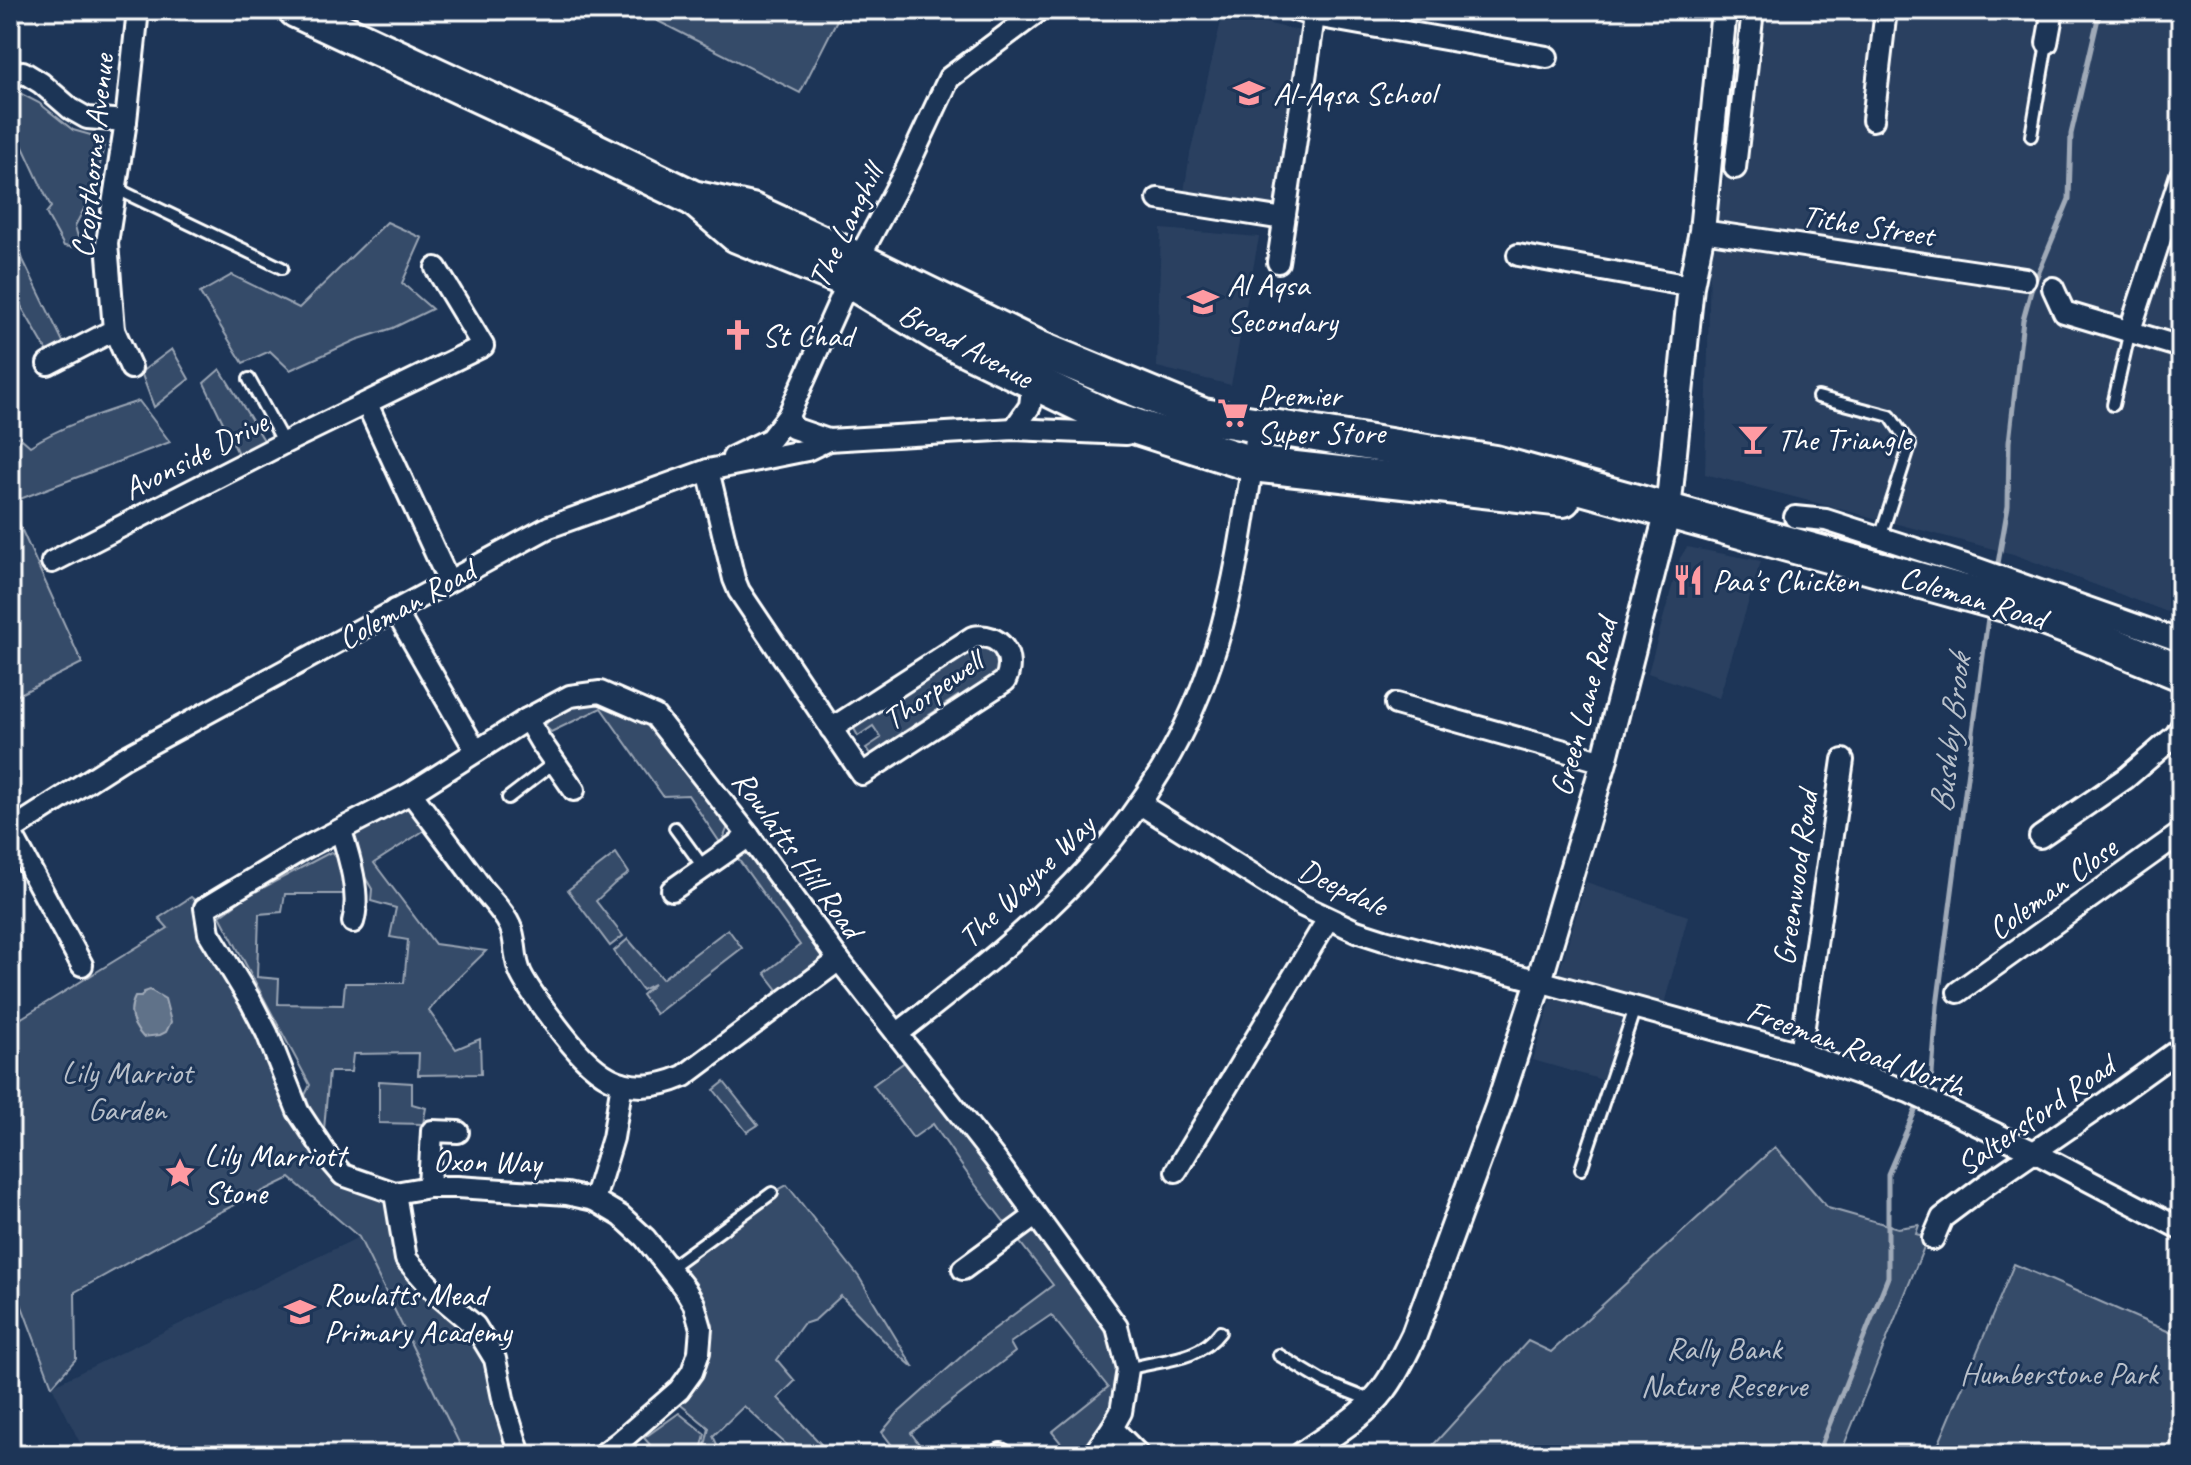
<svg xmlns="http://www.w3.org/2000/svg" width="2191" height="1465" viewBox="0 0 2191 1465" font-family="Caveat,sans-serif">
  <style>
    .built { fill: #2a4161 }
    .green { fill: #364b69; stroke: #9aa5b4; stroke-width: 2 }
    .water { fill: #617289; stroke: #a0aab8; stroke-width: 2 }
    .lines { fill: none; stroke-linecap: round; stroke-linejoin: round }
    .stream { stroke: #a0aab8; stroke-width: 5 }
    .service-casing { stroke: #fff; stroke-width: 16 }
    .minor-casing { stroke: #fff; stroke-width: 26 }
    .tertiary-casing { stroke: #fff; stroke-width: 30 }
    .trunk-casing { stroke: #fff; stroke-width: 40 }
    .service { stroke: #1d3557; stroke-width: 10 }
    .minor { stroke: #1d3557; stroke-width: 20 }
    .tertiary { stroke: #1d3557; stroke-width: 24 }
    .trunk { stroke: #1d3557; stroke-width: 34 }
    .labels { text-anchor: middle; stroke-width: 6; stroke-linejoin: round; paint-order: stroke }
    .poi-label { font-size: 32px; fill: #fff; stroke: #1d3557; text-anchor: start }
    .street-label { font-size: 32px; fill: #fff; stroke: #1d3557 }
    .park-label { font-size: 32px; fill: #b9c0ca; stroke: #1d3557 }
    .water-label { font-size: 34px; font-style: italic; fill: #b8c0ca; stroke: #1d3557 }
  </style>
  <rect width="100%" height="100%" fill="#1d3557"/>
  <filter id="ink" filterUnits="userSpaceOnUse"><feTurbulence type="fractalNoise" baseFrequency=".0125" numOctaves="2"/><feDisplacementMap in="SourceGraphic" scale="16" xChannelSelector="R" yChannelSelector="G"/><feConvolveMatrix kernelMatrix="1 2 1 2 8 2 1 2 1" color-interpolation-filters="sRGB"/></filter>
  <g filter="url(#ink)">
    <g class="built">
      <polygon points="1750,10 2181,10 2181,617 2013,554 1705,474 1710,265 1748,33"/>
      <polygon points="1223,13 1304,32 1274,209 1184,192 1190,154"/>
      <polygon points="1161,229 1259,237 1231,385 1157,367"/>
      <polygon points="1687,547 1761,561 1719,698 1648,673 1680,558"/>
      <polygon points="1586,882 1688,916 1664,1004 1629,994 1606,1081 1533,1060"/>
      <polygon points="359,1237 465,1455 86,1455 52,1386"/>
    </g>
    <g class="green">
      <polygon points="636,10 842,10 800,93"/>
      <polygon points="10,88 39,103 73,130 105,139 96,186 75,226 81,248 64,246 46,213 51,207 10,119"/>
      <polygon points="10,203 18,218 13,225 23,260 68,352 53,361 10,287"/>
      <polygon points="387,222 422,238 402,283 432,309 393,328 356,340 290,370 270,351 243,363 200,293 232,275 299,308"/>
      <polygon points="172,349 189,379 154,407 141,372"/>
      <polygon points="220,369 267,445 243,464 204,383"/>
      <path d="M 139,401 L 170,442 L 20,499 L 10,480 L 10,445 L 22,439 L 30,446 C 63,425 102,413 139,401 Z"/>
      <polygon points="10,504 82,663 10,699"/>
      <polygon points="976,643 996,647 1002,672 962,702 958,696 878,749 881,755 874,760 866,748 881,738 873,726 858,736 852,725"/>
      <path d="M 602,702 L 653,723 L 729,824 L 721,844 L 688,795 L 663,796 L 601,708 L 551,732 L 545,726 C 555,706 581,704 602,702 Z"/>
      <polygon points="409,794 434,824 374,863 435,944 486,951 442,994 429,1011 456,1049 480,1039 481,1074 418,1075 419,1053 353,1054 351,1072 329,1072 323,1141 305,1095 310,1085 220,916 244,898 331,852 342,858 351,894 285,894 282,912 259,914 257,977 279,979 278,1004 343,1005 345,983 404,983 408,940 390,937 396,908 371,901 372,889 351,853 341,831"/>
      <polygon points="749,836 839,960 782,995 765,973 800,945 731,849"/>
      <polygon points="616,853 629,873 614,884 596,901 623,936 610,946 568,890"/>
      <polygon points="191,897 205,908 330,1161 395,1193 406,1259 475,1326 521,1455 465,1455 359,1237 290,1178 206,1219 75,1292 76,1359 52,1386 17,1293 10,1297 10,1025 168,928 159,918"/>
      <polygon points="728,929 742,948 656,1014 642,995 654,984 642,990 614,951 628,939 662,979"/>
      <polygon points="913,1056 1117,1327 1128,1369 1093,1455 1053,1455 1061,1443 1052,1432 1108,1387 1051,1315 1010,1343 1015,1352 911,1433 927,1455 887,1455 894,1448 882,1432 897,1414 981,1339 1053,1285 971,1179 933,1124 913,1138 873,1085"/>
      <polygon points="379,1081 412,1083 412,1104 426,1108 423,1124 379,1123"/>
      <polygon points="724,1082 758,1125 747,1132 714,1090"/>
      <polygon points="1775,1147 1828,1208 1898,1228 1919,1225 1916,1234 1928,1237 1840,1455 1424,1455 1528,1341 1551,1352"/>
      <polygon points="787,1185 859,1277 914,1368 891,1348 841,1296 815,1320 803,1324 777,1360 795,1381 778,1398 831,1455 779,1455 787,1445 744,1406 713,1436 722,1455 703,1455 709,1428 671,1397 701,1341 669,1268 772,1193"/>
      <polygon points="2014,1264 2181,1337 2181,1455 1934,1455"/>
      <polygon points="679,1413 705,1434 700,1455 659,1455 644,1438"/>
    </g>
    <path class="water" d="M 150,990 L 165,999 L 171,1022 L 166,1032 L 160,1035 L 143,1037 C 132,1025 127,1012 135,997 L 141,997 L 144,992 Z"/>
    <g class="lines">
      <g class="stream">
        <polyline points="1997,569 2008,506 2009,442 2023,320 2031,291 2069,199 2071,134 2100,10"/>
        <polyline points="1922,1095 1932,1074 1937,1006 1989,610"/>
        <polyline points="1819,1455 1820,1448 1888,1277 1888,1174 1918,1104"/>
      </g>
      <defs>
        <g id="service">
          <polyline points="2031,136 2047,43"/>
          <polyline points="115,188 282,268"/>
          <polyline points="249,379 284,443"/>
          <polyline points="1818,397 1890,416 1910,445 1880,538"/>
          <polyline points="2113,405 2130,330"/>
          <polyline points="508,798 555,762"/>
          <polyline points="675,828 704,868"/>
          <polyline points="1581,1169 1635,1008"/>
          <polyline points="669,1268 772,1193"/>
          <polyline points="1279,1355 1324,1382 1372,1401"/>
          <path d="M 1128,1369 C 1161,1359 1198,1362 1220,1332"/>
        </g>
        <g id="minor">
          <polyline points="1295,10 1315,16 1547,57"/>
          <polyline points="2047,43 2053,10"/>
          <polyline points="10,78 23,72 41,83 71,109 87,118 126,121"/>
          <polyline points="1873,120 1886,10"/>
          <polyline points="1735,168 1753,10"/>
          <polyline points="1158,199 1284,219"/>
          <polyline points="1702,231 2025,279"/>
          <polyline points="1518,255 1691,286"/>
          <polyline points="1278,262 1315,10"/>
          <polyline points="2053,288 2064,312 2181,347"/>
          <polyline points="114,330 131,368"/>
          <polyline points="2130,330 2181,175"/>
          <polyline points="48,364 114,330 107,243 126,121 138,10"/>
          <polyline points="367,404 448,580"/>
          <polyline points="788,416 793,428 828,440"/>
          <polyline points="1014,429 1030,406 1034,372"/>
          <polyline points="733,457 770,439 788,416 858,260 905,172 949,78 1040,10"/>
          <path d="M 708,470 L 734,579 L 739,591 L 862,774 L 1005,681 C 1017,656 1000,632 973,637 L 831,729"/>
          <polyline points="1795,517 1826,520 1975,568 2181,641"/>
          <polyline points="52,562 284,443 483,346 436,268"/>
          <polyline points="395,610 476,751"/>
          <polyline points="1396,704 1604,762"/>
          <polyline points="527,719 540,741 574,790"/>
          <path d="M 411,793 C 434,824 458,855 481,887 C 490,899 504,912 510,926 C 517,940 513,958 521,974 C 530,992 544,1009 556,1025 C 592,1072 622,1103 684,1076 L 839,960"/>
          <polyline points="1140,804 1303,906 1356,931 1384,940 1539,981 1800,1053 1909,1092 2034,1152 2181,1229"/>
          <polyline points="10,831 124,758 549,527 708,470 807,450 828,440 1014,429 1126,434"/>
          <polyline points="10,831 82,965"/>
          <path d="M 341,831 C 349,856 361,895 353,922"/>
          <polyline points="2040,837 2126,778 2176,735 2181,727"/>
          <polyline points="672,890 749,836"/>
          <polyline points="1958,992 2181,833"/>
          <path d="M 897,1034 C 1040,923 1160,827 1216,647 C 1238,575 1247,500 1258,426"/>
          <polyline points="1800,1053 1843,760"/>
          <polyline points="1176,1171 1328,919"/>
          <polyline points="429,1187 432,1131 458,1132"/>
          <polyline points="395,1193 406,1259 437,1294 475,1326 495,1359 504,1403 520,1455"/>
          <polyline points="594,1200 613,1138 622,1083"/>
          <polyline points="1933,1239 1942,1218 1986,1185 2095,1110 2181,1048"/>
          <polyline points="963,1269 1035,1216"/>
          <polyline points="1112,1428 1139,1455"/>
          <polyline points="1001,1454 1002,1455"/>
          <polyline points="602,1455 618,1443 679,1390 692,1372 699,1352 701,1328 694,1304 685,1289 645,1238 621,1216 594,1200 567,1194 457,1187 429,1187 395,1193 343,1175 331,1161 298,1111 267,1033 251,1002 209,933 205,908 301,850 411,793 527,719 570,696 600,692 655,716 749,836 839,960 995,1159 1117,1327 1128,1369 1125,1388 1121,1412 1112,1428 1093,1455"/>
        </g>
        <path id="tertiary" d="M 1302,1455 C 1330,1435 1363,1417 1384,1389 C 1397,1372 1405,1353 1414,1335 L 1498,1107 L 1539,981 L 1604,762 L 1668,511 L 1691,286 L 1702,231 L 1724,10"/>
        <g id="trunk">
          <polyline points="296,10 513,111 693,198 752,211 858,260 1040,349 1203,416 1495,463 2012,606 2086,634 2181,673"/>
          <polyline points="697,201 737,235 850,281 944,338 1109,418 1252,464 1563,499"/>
        </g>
      </defs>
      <use href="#service" class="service-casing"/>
      <use href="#minor" class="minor-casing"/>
      <use href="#tertiary" class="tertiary-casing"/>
      <use href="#trunk" class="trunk-casing"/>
      <use href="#service" class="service"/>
      <use href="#minor" class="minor"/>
      <use href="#tertiary" class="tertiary"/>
      <use href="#trunk" class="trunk"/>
    </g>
  </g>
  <defs>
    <symbol id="school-bare" viewBox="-9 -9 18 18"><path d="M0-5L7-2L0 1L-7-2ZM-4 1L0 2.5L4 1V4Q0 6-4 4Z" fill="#ff9aa2" stroke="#1d3557" stroke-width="2.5" paint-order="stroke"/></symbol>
    <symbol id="church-bare" viewBox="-9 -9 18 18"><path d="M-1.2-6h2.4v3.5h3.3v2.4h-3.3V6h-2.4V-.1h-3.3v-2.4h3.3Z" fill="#ff9aa2" stroke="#1d3557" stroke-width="2.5" paint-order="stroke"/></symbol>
    <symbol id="supermarket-bare" viewBox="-9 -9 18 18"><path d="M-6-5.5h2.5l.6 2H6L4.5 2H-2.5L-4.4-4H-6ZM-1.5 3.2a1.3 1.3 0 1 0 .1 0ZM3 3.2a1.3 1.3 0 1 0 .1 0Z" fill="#ff9aa2" stroke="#1d3557" stroke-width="2.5" paint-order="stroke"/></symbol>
    <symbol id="bar-bare" viewBox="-9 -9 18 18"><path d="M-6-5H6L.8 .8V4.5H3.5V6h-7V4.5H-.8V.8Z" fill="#ff9aa2" stroke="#1d3557" stroke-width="2.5" paint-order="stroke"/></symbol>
    <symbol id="restaurant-bare" viewBox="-9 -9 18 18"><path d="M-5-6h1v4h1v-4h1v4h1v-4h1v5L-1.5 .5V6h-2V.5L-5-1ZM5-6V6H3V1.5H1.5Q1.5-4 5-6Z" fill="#ff9aa2" stroke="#1d3557" stroke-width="2.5" paint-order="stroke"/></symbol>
    <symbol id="sight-bare" viewBox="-9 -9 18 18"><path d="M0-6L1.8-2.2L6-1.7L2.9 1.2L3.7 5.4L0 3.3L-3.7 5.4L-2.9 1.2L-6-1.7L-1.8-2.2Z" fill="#ff9aa2" stroke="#1d3557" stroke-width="2.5" paint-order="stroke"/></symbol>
  </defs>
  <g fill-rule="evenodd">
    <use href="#school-bare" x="1227" y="71" width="44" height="44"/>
    <use href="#school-bare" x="1181" y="280" width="44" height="44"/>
    <use href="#church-bare" x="716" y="313" width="44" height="44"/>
    <use href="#supermarket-bare" x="1211" y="391" width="44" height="44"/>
    <use href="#bar-bare" x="1731" y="417" width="44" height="44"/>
    <use href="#restaurant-bare" x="1666" y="558" width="44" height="44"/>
    <use href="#sight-bare" x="158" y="1151" width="44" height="44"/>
    <use href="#school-bare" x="278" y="1290" width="44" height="44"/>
  </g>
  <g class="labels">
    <g class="poi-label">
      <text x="1273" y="104">Al-Aqsa School</text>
      <text x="1227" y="295">Al Aqsa<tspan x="1227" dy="37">Secondary</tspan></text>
      <text x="762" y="346">St Chad</text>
      <text x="1257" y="406">Premier<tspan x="1257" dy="37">Super Store</tspan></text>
      <text x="1777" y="450">The Triangle</text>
      <text x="1712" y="591">Paa's Chicken</text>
      <text x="204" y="1166">Lily Marriott<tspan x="204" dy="37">Stone</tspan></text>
      <text x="324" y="1305">Rowlatts Mead<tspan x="324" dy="37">Primary Academy</tspan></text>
    </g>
    <g class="street-label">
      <text transform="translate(92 156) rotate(-84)" y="11">Cropthorne Avenue</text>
      <text transform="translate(1868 225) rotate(9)" y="11">Tithe Street</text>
      <text transform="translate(845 226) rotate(-64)" y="11">The Langhill</text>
      <text transform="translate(966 345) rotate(28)" y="11">Broad Avenue</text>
      <text transform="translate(195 455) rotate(-27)" y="11">Avonside Drive</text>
      <text transform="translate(1973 597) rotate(17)" y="11">Coleman Road</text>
      <text transform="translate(406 604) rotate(-29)" y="11">Coleman Road</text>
      <text transform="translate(932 690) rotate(-35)" y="11">Thorpewell</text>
      <text transform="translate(1583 707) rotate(-75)" y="11">Green Lane Road</text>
      <text transform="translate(798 854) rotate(54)" y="11">Rowlatts Hill Road</text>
      <text transform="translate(1795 878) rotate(-82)" y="11">Greenwood Road</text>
      <text transform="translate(1026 881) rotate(-44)" y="11">The Wayne Way</text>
      <text transform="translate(1343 887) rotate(25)" y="11">Deepdale</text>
      <text transform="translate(2052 888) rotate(-36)" y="11">Coleman Close</text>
      <text transform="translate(1856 1048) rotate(20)" y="11">Freeman Road North</text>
      <text transform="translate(2035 1115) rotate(-35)" y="11">Saltersford Road</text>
      <text transform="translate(487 1161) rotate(1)" y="11">Oxon Way</text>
    </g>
    <g class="park-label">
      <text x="127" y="1083">Lily Marriot<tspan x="127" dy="37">Garden</tspan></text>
      <text x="1724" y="1359">Rally Bank<tspan x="1724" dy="37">Nature Reserve</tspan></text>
      <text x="2059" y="1384">Humberstone Park</text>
    </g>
    <g class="water-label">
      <text transform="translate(1949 734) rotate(-83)" y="12">Bushby Brook</text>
    </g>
  </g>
  <rect width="2191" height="1465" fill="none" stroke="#1d3557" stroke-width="40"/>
  <rect x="20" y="20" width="2151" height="1425" fill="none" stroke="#fff" stroke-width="3" filter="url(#ink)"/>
</svg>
